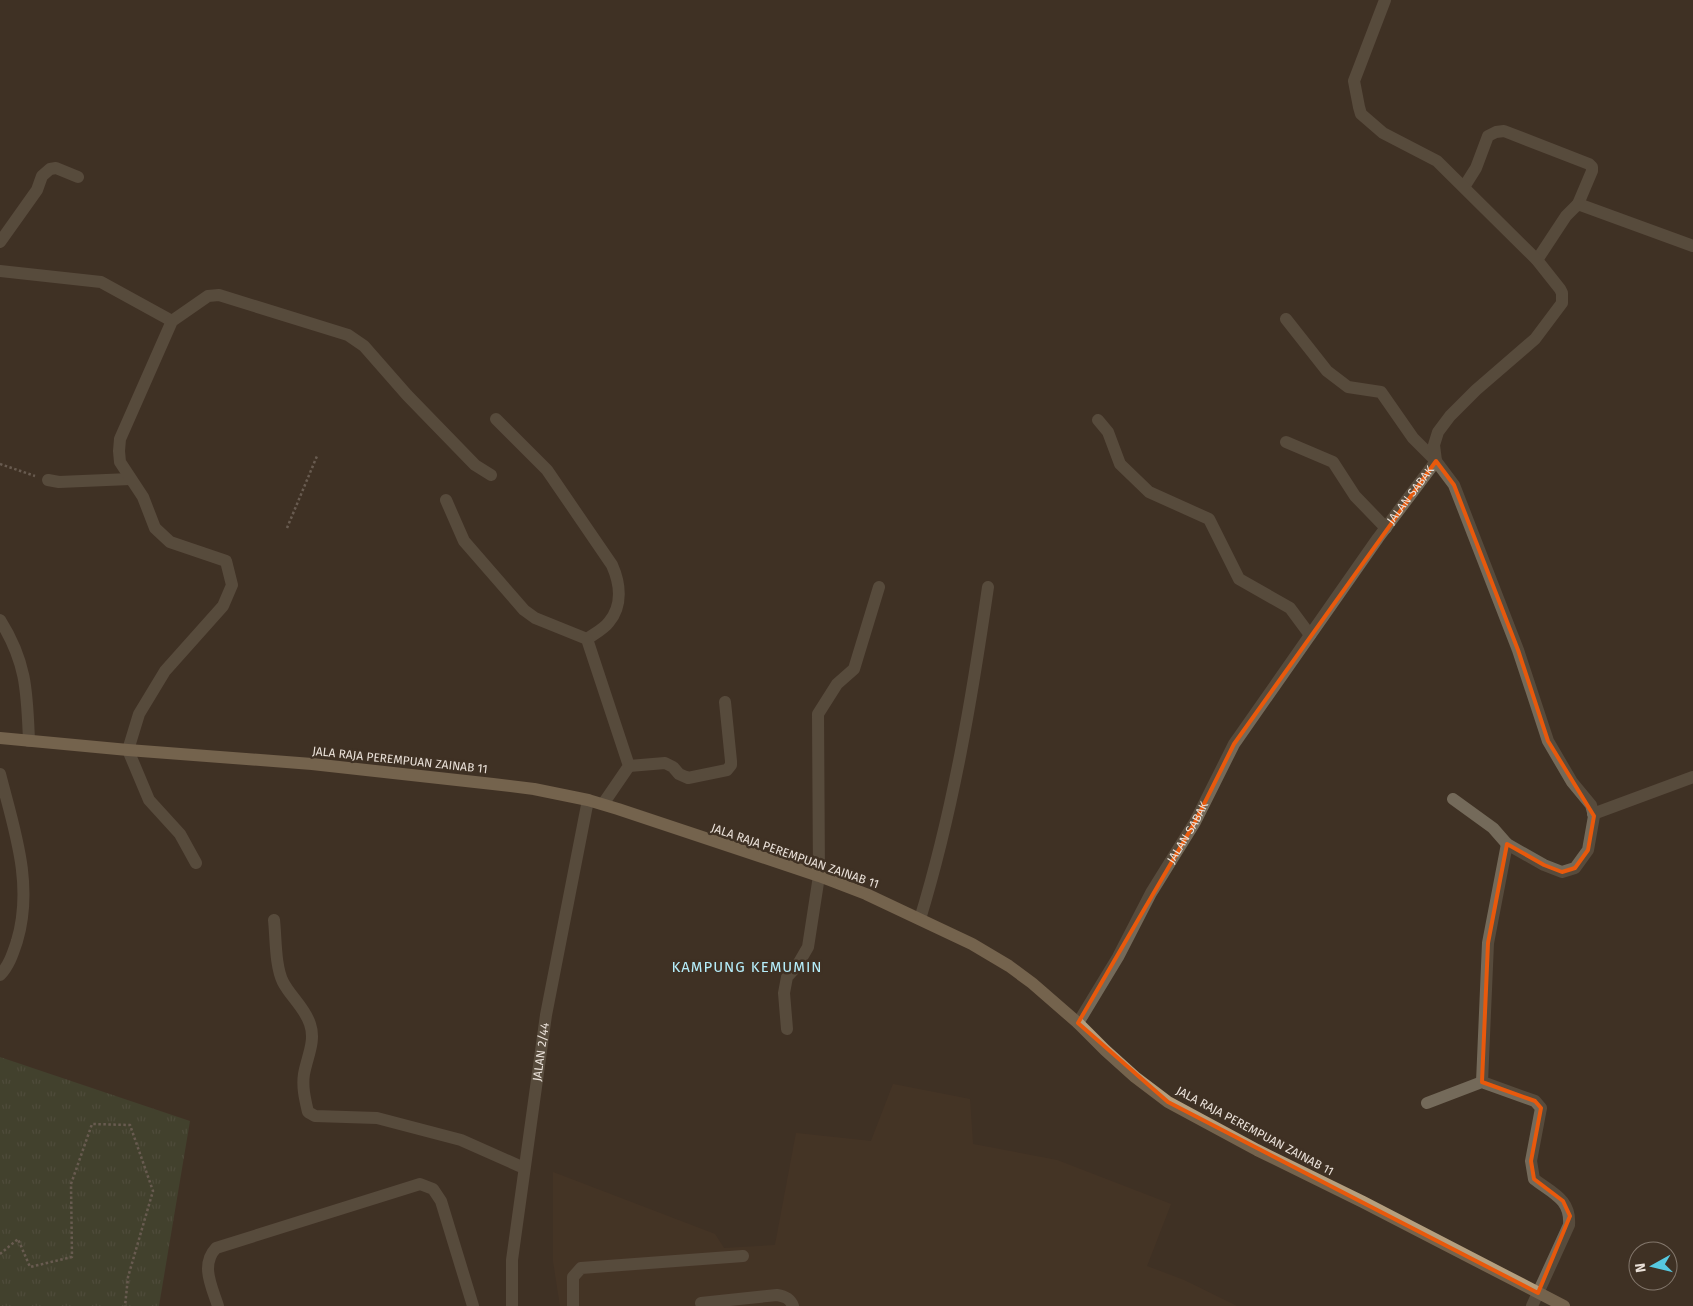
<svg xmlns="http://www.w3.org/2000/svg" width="1693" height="1306" viewBox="0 0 1693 1306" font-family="'Fira Sans',sans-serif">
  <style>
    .built { fill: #4b3827 }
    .grass { fill: url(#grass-tufts) }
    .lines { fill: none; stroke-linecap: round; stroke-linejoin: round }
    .path { stroke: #9a8f85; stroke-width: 2.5; stroke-dasharray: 2.5 2.5; stroke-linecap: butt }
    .minor { stroke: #746a5a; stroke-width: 12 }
    .major { stroke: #b49f7f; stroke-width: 12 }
    .marked { fill: none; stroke: #e8590c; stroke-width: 4; stroke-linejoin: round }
    .labels { text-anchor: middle; stroke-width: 5; stroke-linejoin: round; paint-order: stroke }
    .street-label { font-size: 12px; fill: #eae1d9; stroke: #3f3124 }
    .quarter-label { font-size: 15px; letter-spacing: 1px; fill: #b5edfa; stroke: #3f3124 }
  </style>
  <defs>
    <pattern id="grass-tufts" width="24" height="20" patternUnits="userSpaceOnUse" patternTransform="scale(1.25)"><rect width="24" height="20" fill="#465439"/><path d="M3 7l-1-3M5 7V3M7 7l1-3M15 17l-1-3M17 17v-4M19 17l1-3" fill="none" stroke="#616c55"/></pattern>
  </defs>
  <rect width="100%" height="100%" fill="#3f3124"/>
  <polygon class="built" points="893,1084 970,1099 973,1144 1057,1160 1171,1204 1147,1266 1184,1280 1237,1306 560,1306 553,1261 553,1172 715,1234 724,1248 775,1245 796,1133 871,1141"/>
  <polygon class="grass" points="0,1057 190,1121 159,1306 0,1306"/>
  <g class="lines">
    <g class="path">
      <polyline points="0,464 35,476"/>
      <polyline points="287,528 317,456"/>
      <polyline points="0,1254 18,1239 30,1267 72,1257 71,1184 92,1124 130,1125 153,1191 128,1277 125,1306"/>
    </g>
    <g class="minor">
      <polyline points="1464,187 1476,168 1488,136 1496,132 1504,131 1589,164 1592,167 1592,171 1578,204"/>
      <polyline points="0,242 37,190 42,176 50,169 56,168 78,177"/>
      <polyline points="1537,260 1566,216 1578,204 1693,246"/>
      <polyline points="0,271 101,282 172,321"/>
      <polyline points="1286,319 1327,371 1348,387 1381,392 1413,438 1436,461 1454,485 1518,650 1548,741 1572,782 1591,805 1594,816 1588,850 1575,868 1562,872 1544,865 1507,844 1493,828 1453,799"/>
      <path d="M 496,419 L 547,470 L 612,565 C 620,583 623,605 609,622 C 604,629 594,634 587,639"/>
      <polyline points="1098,420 1108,432 1120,464 1149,492 1209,519 1239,579 1290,608 1310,635"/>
      <polyline points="1286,442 1333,462 1355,496 1386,528"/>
      <polyline points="48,480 59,482 130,479"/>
      <polyline points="446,500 464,541 524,610 535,618 587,639 629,766 603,804"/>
      <path d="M 0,620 C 27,663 27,693 29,741"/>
      <polyline points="629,766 665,763 673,767 679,774 688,778 727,770 731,765 731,761 725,702"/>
      <path d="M 0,774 C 14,829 34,884 17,941 C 13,953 9,966 0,975"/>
      <polyline points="1593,814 1693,777"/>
      <polyline points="196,863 180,834 149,800 128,750 139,714 165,671 223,606 232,585 226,561 170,542 155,528 143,497 120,462 119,451 120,439 172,321 208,296 219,295 348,335 364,346 407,395 475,465 491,475"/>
      <path d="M 920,919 C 953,811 972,698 988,587"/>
      <path d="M 274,920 C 276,938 275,966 283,982 C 290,996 305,1008 310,1024 C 316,1041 307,1057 304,1074 C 302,1087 305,1099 308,1112 L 315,1116 L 377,1118 L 461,1140 L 524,1168"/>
      <path id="s1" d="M 1078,1023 L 1118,957 L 1151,893 L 1195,822 L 1234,744 L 1378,538 L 1436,461 L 1434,445 L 1438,432 L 1450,416 L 1476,390 L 1535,339 L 1562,303 L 1562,293 L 1560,289 L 1537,260 L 1437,161 L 1383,133 L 1361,114 L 1359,107 L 1354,81 L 1385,0"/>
      <polyline points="787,1029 784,993 787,977 797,966 808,947 819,876 818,714 837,684 854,669 879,587"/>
      <polyline points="1482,1082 1488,943 1507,844"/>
      <path d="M 1427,1103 L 1482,1082 L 1535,1101 L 1541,1108 L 1531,1161 L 1534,1179 C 1552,1193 1571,1199 1569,1225 L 1532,1306"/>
      <path d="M 701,1303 L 777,1295 C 784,1296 790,1298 793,1306"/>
      <path d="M 218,1306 C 212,1287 200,1265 216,1248 L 420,1184 L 433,1189 L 441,1201 L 473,1306"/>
      <path id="s2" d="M 512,1306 L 512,1260 L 546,1015 L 588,800"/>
      <polyline points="573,1306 573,1277 581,1268 743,1256"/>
    </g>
    <polyline class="major" points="0,738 128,750 312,764 493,784 534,789 588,800 618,809 819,876 866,894 972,944 1009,966 1032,983 1078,1023 1105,1050 1135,1077 1168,1102 1257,1150 1363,1202 1564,1306"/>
  </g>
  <path d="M0 0H1693V1306H0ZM 1436,461 L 1454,485 L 1518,650 L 1548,741 L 1594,816 L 1588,850 L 1575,868 L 1562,872 L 1544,865 L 1507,844 L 1488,943 L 1482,1082 L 1535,1101 L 1541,1108 L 1531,1161 L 1534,1179 L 1563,1201 L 1570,1216 L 1538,1293 L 1168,1102 L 1078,1023 L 1195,822 L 1234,744 Z" fill="#3f3124" fill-opacity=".55" fill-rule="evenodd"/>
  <path class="marked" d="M 1436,461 L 1454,485 L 1518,650 L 1548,741 L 1594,816 L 1588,850 L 1575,868 L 1562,872 L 1544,865 L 1507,844 L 1488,943 L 1482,1082 L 1535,1101 L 1541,1108 L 1531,1161 L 1534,1179 L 1563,1201 L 1570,1216 L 1538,1293 L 1168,1102 L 1078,1023 L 1195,822 L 1234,744 Z"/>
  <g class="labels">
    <g class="street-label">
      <text dy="4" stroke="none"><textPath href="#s1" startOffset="625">JALAN SABAK</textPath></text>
      <text transform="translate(400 760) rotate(6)" y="4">JALA RAJA PEREMPUAN ZAINAB 11</text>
      <text dy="4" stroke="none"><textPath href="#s1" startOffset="220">JALAN SABAK</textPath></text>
      <text transform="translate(795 856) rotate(19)" y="4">JALA RAJA PEREMPUAN ZAINAB 11</text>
      <text dy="4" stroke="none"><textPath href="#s2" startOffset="256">JALAN 2/44</textPath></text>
      <text transform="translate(1255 1131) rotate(28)" y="4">JALA RAJA PEREMPUAN ZAINAB 11</text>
    </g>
    <g class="quarter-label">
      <text x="747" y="972">KAMPUNG KEMUMIN</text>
    </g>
  </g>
  <g transform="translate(1653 1266) rotate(262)"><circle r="24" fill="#3f3124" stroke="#83776c"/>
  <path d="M0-4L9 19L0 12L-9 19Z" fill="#56c9e0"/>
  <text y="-8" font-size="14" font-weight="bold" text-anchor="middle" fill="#eae1d9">N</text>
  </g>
</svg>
